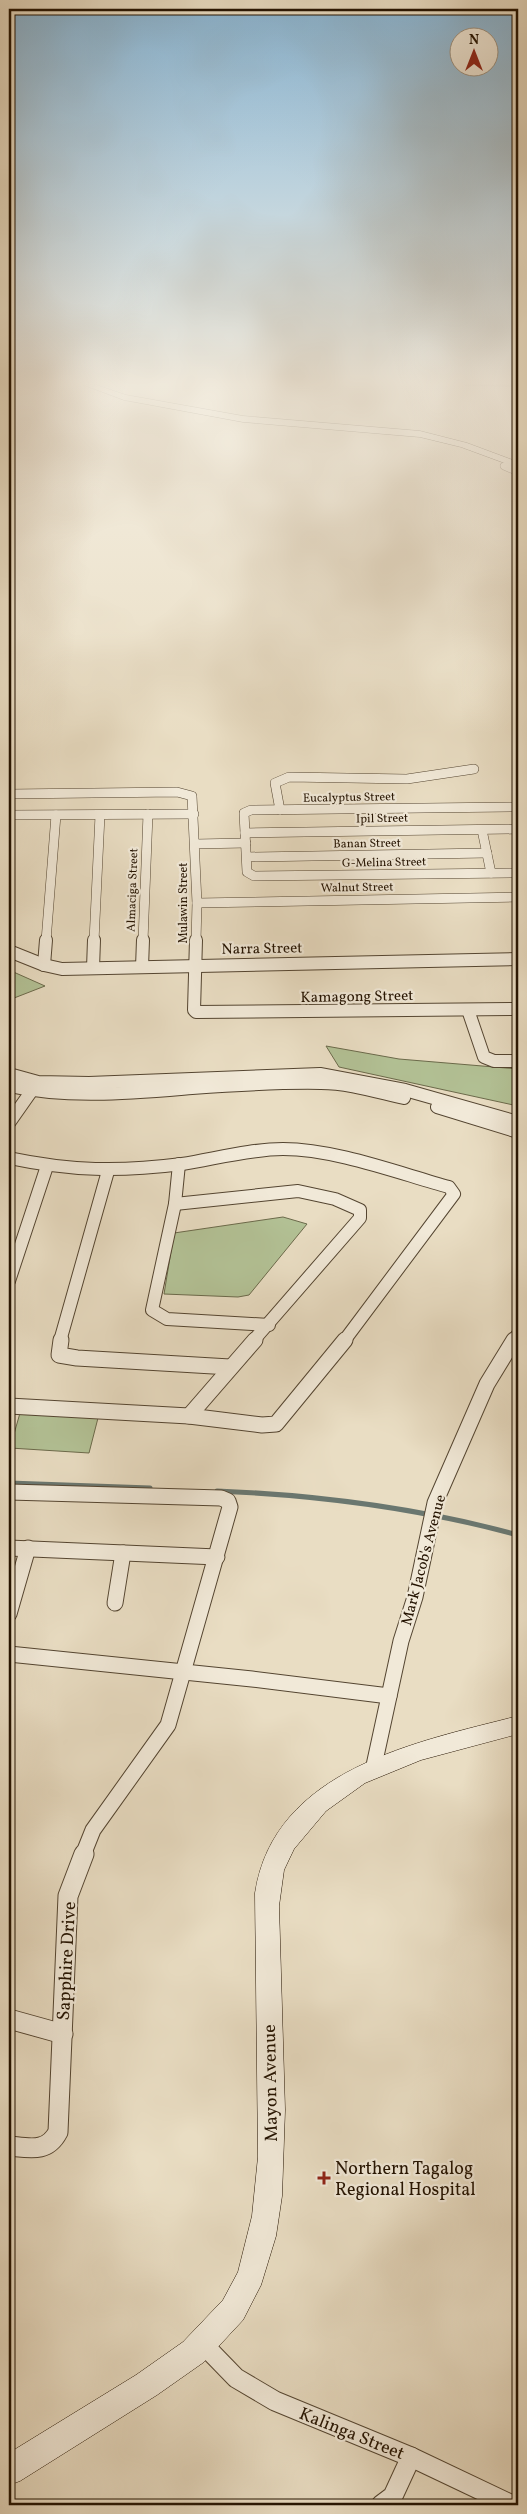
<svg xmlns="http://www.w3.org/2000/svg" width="527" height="2514" viewBox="0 0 527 2514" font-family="Vollkorn,serif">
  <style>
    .green { fill: #b3c296; stroke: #6b6a4b }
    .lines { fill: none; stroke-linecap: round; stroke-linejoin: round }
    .stream-far1 { stroke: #6a7770; stroke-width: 2.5 }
    .stream { stroke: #6a7770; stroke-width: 5 }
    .street-far4-casing { stroke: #544531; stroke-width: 8 }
    .street-far3-casing { stroke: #544531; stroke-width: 10 }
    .street-far2-casing { stroke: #544531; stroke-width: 14 }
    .street-far1-casing { stroke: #544531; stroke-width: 17 }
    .street-casing { stroke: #544531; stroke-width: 21 }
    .secondary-casing { stroke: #231200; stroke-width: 1 }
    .street-far4 { stroke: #f1e9d8; stroke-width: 7 }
    .street-far3 { stroke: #f1e9d8; stroke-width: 9 }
    .street-far2 { stroke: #f1e9d8; stroke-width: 12 }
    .street-far1 { stroke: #f1e9d8; stroke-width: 15 }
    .street { stroke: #f1e9d8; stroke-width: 19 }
    .secondary { fill: #f1e9d8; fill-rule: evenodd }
    .poi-dot { fill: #8f2418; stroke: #f1e9d8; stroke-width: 2 }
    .labels { text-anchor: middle; stroke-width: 4.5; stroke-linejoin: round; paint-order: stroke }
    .far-street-label { font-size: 12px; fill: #231200; stroke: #f1e9d8 }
    .street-label { font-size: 15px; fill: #231200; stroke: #f1e9d8 }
    .near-street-label { font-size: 18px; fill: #231200; stroke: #f1e9d8 }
    .near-poi-label { font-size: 18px; fill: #231200; stroke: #f1e9d8; text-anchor: start }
  </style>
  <rect width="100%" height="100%" fill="#e9ddc3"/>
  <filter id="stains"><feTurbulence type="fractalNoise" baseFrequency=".004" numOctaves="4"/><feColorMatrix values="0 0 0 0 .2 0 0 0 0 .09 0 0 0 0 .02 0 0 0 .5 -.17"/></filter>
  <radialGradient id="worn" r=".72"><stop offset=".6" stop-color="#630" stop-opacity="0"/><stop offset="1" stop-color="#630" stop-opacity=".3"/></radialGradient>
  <g class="green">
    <polygon points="9,970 45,986 9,1000"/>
    <polygon points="326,1046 399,1059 518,1069 518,1106 339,1067"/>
    <polygon points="283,1217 307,1224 249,1295 238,1297 164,1294 174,1233"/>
    <polygon points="20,1413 98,1418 89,1453 10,1448"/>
  </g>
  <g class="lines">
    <polyline class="stream-far1" points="466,385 518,386"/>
    <g class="stream">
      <polyline points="9,1483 150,1488"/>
      <path d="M 217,1491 C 319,1495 419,1508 518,1535"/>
    </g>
    <defs>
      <polyline id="street-far4" points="514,463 504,466 518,472"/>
      <g id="street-far3">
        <polyline points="9,794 177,792 192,796 197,903 196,941"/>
        <polyline points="518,807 251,810 244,813 247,872 254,876 518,873"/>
        <polyline points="280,810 275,783 289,777 407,779 474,769"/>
        <polyline points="9,815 194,814"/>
        <polyline points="9,829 10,815"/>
        <polyline points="482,830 491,873"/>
        <polyline points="245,833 518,829"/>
        <polyline points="195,844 246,843"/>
        <polyline points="247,857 487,853"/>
        <polyline points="197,903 518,897"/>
        <polyline points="46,941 56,815"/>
        <polyline points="94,941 100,815"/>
        <polyline points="143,941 148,814"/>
      </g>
      <g id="street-far2">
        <polyline points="196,940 194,1010 196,1012 518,1009"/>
        <polyline points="9,951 44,965 62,969 518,959"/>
        <polyline points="44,965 46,940"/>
        <polyline points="142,967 143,940"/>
        <polyline points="93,968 94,940"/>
        <polyline points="468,1010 484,1057 494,1061 518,1061"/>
        <polyline points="9,1074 38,1082 89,1083 320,1074 405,1090 518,1122"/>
        <path d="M 9,1086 C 69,1099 131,1093 192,1088 C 235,1085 278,1082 321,1083 C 349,1083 377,1092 404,1098"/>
        <polyline points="437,1107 518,1132"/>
        <polyline points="9,1123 35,1086"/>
        <path d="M 9,1158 C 71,1171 119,1172 182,1164 C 214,1159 251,1149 283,1149 C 335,1149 398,1173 449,1187 L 454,1194 L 344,1341"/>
        <polyline points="179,1164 175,1204 152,1310 167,1319 269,1325"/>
        <polyline points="175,1204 298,1191 335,1199 360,1210 360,1218 253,1341"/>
        <polyline points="9,1281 47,1166"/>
        <polyline points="60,1341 108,1171"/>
        <polyline points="513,1341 518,1334"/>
      </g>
      <g id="street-far1">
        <polyline points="61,1340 59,1355 77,1358 230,1367"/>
        <polyline points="9,1406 189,1416 262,1425 276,1424 345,1340"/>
        <polyline points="189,1416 255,1340"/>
        <polyline points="9,1492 221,1498 228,1501 230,1507 168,1725 93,1830 83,1855"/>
        <polyline points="9,1548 217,1557"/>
        <polyline points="115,1603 123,1553"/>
        <polyline points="9,1614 28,1548"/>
        <polyline points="9,1654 252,1679 389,1696"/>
        <polyline points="373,1770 401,1641 415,1597 435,1503 487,1384 514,1340"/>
      </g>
      <g id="street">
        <polyline points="9,2019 63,2034"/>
        <path d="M 9,2146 C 30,2148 47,2153 58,2132 L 68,1896 L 84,1854"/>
        <polyline points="203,2344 236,2378 275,2401 411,2457 512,2505"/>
        <polyline points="381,2505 393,2496 411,2457"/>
      </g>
      <g id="secondary">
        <polygon points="84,385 96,385 126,395 243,416 420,431 467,443 518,462 518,468 461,447 420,437 243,422 124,400"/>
        <path d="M 518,1716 L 518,1734 L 421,1760 L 365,1783 L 326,1811 L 294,1849 L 284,1870 L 279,1906 L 285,2110 L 282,2196 L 276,2236 L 261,2285 L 243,2320 L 204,2362 L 157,2395 L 20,2481 L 9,2485 L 9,2453 L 136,2375 L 183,2342 L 223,2300 L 238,2272 L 252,2216 L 258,2157 L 255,1893 C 274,1769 417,1742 518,1716 Z"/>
      </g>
    </defs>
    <use href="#street-far4" class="street-far4-casing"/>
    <use href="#street-far3" class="street-far3-casing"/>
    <use href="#street-far2" class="street-far2-casing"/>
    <use href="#street-far1" class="street-far1-casing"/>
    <use href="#street" class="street-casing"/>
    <use href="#secondary" class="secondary-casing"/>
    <use href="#street-far4" class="street-far4"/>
    <use href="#street-far3" class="street-far3"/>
    <use href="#street-far2" class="street-far2"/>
    <use href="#street-far1" class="street-far1"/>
    <use href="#street" class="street"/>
    <use href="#secondary" class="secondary"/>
  </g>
  <linearGradient id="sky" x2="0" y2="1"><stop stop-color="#88b6d6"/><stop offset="0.52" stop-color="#f5f0e4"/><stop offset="1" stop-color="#f5f0e4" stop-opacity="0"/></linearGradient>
  <rect width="527" height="737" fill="url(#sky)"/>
  <path class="poi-dot" d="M321.5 2170.5h5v5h5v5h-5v5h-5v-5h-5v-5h5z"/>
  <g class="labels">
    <g class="far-street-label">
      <text transform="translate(349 797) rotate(-1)" y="4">Eucalyptus Street</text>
      <text transform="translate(382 818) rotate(-1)" y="4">Ipil Street</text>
      <text transform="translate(367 843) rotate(-1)" y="4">Banan Street</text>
      <text transform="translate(384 862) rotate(-1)" y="4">G-Melina Street</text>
      <text transform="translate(357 887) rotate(-1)" y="4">Walnut Street</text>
      <text transform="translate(132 890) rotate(-88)" y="4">Almaciga Street</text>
      <text transform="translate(183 903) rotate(-90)" y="4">Mulawin Street</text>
    </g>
    <g class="street-label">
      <text transform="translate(262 948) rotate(-1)" y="5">Narra Street</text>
      <text transform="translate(357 996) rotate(-1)" y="5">Kamagong Street</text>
      <text transform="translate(423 1560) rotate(-75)" y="5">Mark Jacob's Avenue</text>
    </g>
    <g class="near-street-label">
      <text transform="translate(66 1961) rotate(-87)" y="6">Sapphire Drive</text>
      <text transform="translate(270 2083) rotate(-91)" y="6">Mayon Avenue</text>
      <text transform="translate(352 2433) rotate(22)" y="6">Kalinga Street</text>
    </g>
    <g class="near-poi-label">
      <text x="335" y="2174">Northern Tagalog<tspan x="335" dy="21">Regional Hospital</tspan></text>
    </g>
  </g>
  <rect width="527" height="2514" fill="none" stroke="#e9ddc3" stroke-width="30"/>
  <rect x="10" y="10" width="507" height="2494" fill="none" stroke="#231200" stroke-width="2.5"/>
  <rect x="15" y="15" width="497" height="2484" fill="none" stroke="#231200"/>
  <g transform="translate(474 52)"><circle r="24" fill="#f1e9d8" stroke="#9f9382"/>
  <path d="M0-4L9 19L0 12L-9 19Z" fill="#8f2418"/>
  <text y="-8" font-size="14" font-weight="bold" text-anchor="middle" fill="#231200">N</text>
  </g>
  <rect width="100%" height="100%" filter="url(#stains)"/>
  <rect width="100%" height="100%" fill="url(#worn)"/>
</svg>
